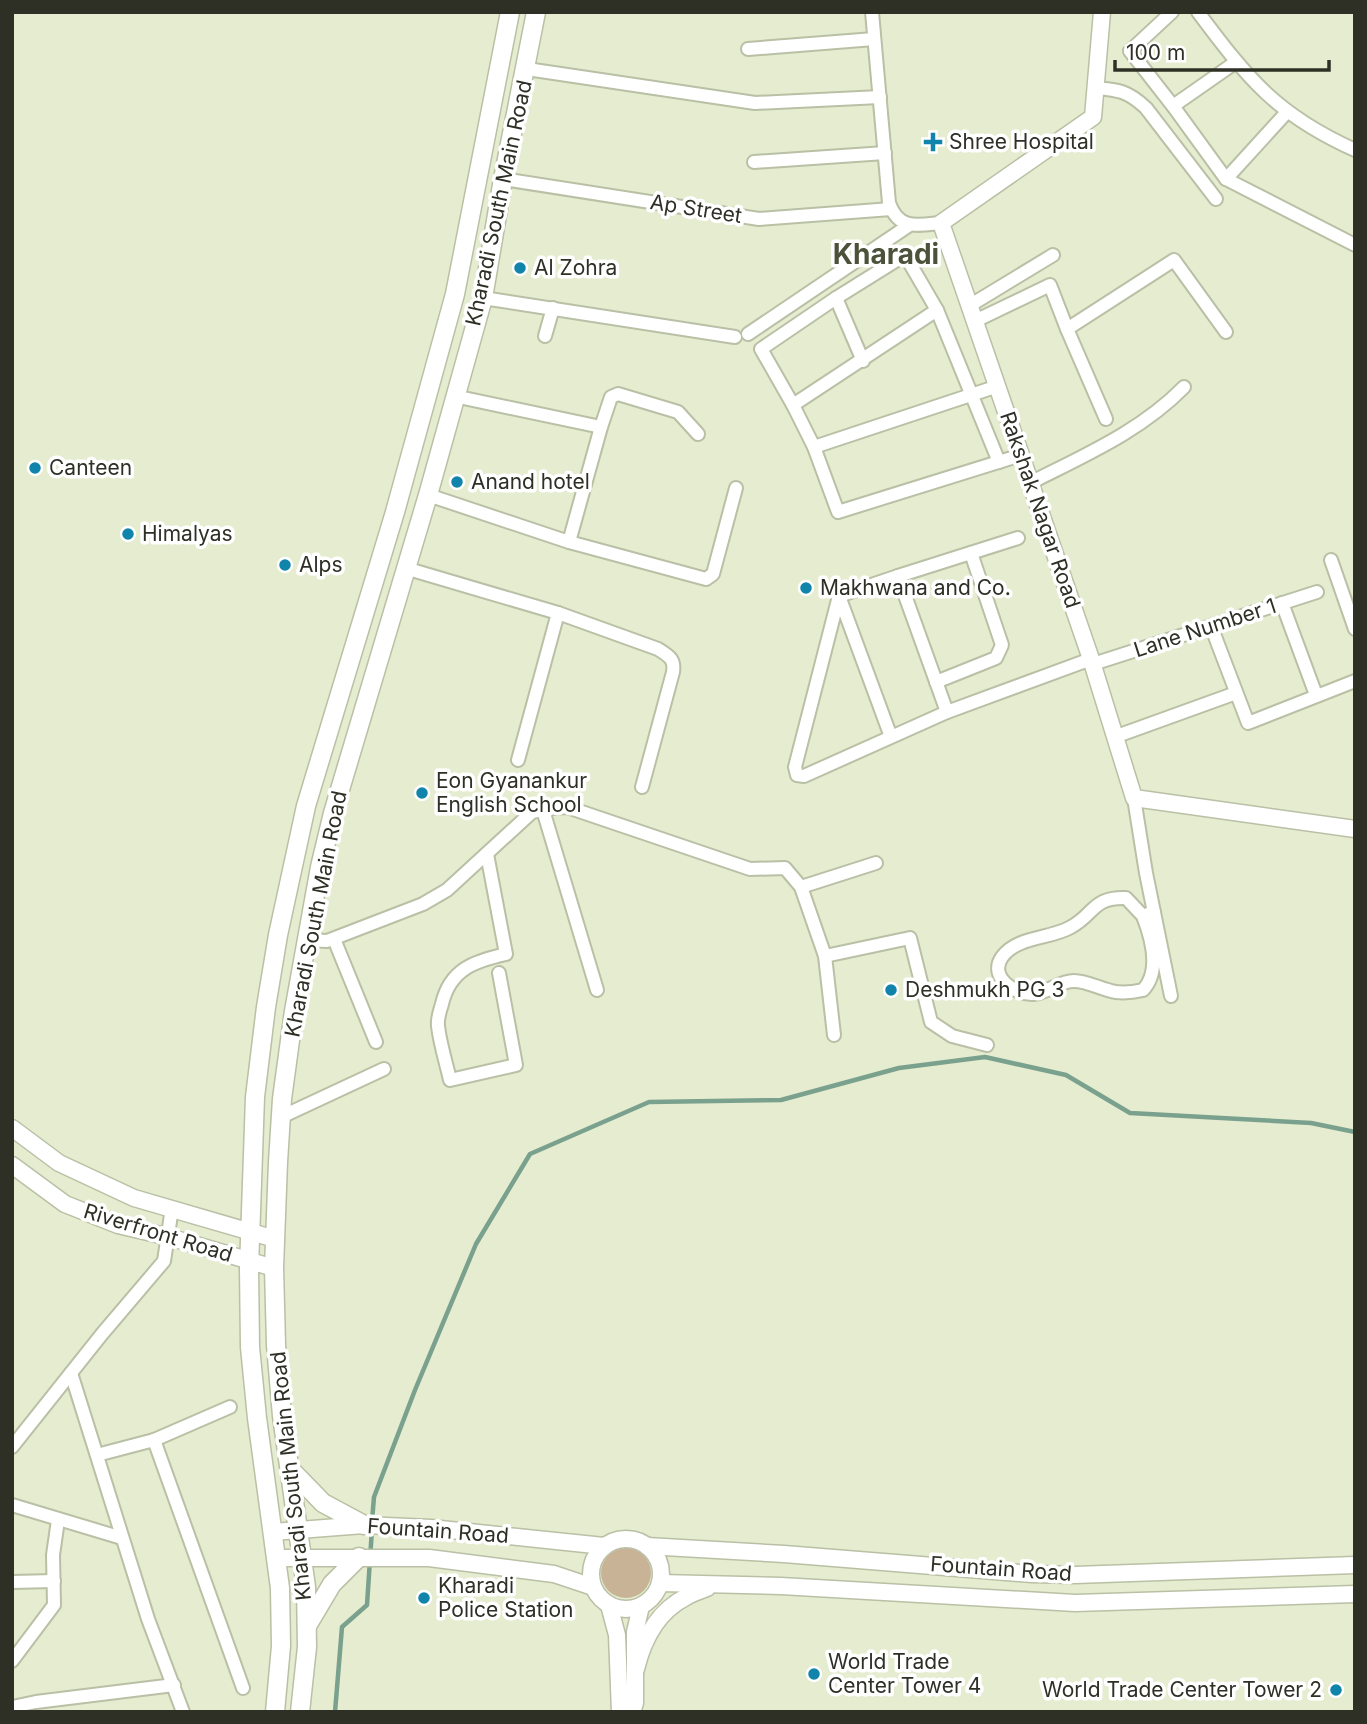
<svg xmlns="http://www.w3.org/2000/svg" width="1367" height="1724" viewBox="0 0 1367 1724" font-family="Inter,sans-serif">
  <style>
    .green { fill: #c8b397 }
    .lines { fill: none; stroke-linecap: round; stroke-linejoin: round }
    .stream { stroke: #7aa18d; stroke-width: 4.5 }
    .minor-casing { stroke: #b9c0a5; stroke-width: 16 }
    .tertiary-casing { stroke: #b9c0a5; stroke-width: 19 }
    .secondary-casing { stroke: #b9c0a5; stroke-width: 21 }
    .minor { stroke: #fff; stroke-width: 12 }
    .tertiary { stroke: #fff; stroke-width: 16 }
    .secondary { stroke: #fff; stroke-width: 18 }
    .poi-dot { fill: #1084aa; stroke: #fff; stroke-width: 2.5 }
    .labels { text-anchor: middle; stroke-width: 7; stroke-linejoin: round; paint-order: stroke }
    .poi-label { font-size: 21px; fill: #2e3026; stroke: #fff; text-anchor: start }
    .street-label { font-size: 21px; fill: #2e3026; stroke: #fff }
    .district-label { font-size: 28px; font-weight: bold; fill: #4c523a; stroke: #fff }
  </style>
  <rect width="100%" height="100%" fill="#e5ecd0"/>
  <circle class="green" cx="626" cy="1573" r="25"/>
  <g class="lines">
    <g class="stream">
      <polyline points="372,1521 374,1497 415,1390 476,1244 530,1154 649,1102 781,1100 899,1068 985,1057 1066,1075 1130,1113 1311,1123 1355,1132"/>
      <polyline points="335,1712 342,1627 367,1605 372,1529"/>
    </g>
    <defs>
      <g id="minor">
        <path d="M 872,12 L 889,203 C 899,231 918,225 941,223"/>
        <polyline points="1172,12 1130,51 1173,106"/>
        <path d="M 1198,12 C 1248,79 1277,115 1355,150"/>
        <polyline points="748,49 874,39"/>
        <polyline points="1236,62 1173,106 1226,179 1355,245"/>
        <polyline points="527,69 755,103 880,97"/>
        <path d="M 1096,88 C 1119,90 1128,91 1146,108 L 1216,199"/>
        <polyline points="754,162 885,153"/>
        <polyline points="503,179 759,219 891,209"/>
        <polyline points="1226,179 1287,112"/>
        <polyline points="483,298 735,337"/>
        <polyline points="836,298 863,361"/>
        <polyline points="969,306 1053,255"/>
        <polyline points="937,310 793,405 814,447 838,512 1021,455"/>
        <polyline points="975,321 1050,285 1067,329 1174,260 1226,332"/>
        <polyline points="1067,329 1106,419"/>
        <polyline points="748,334 908,226"/>
        <polyline points="545,336 553,308"/>
        <polyline points="454,396 601,427"/>
        <polyline points="793,405 761,349 836,298 905,255 937,310 999,462"/>
        <polyline points="814,447 998,386"/>
        <path d="M 1030,483 C 1085,455 1141,431 1184,387"/>
        <polyline points="428,495 569,542 706,579 713,574 736,488"/>
        <polyline points="569,542 601,427 611,397 618,394 678,412 698,434"/>
        <polyline points="1331,560 1355,629"/>
        <path d="M 405,568 L 558,613 L 658,649 C 669,656 675,659 673,672 L 642,787"/>
        <polyline points="839,596 898,576"/>
        <polyline points="1282,603 1316,695"/>
        <polyline points="1211,626 1248,723 1355,681"/>
        <polyline points="1093,664 1317,592"/>
        <polyline points="936,682 996,658 1002,645 971,553"/>
        <polyline points="947,712 898,576 1018,538"/>
        <polyline points="1117,736 1236,693"/>
        <polyline points="891,737 839,596 795,767 797,775 804,776 947,712 1091,659"/>
        <polyline points="518,760 558,613"/>
        <polyline points="1134,798 1146,873 1171,996"/>
        <polyline points="543,810 597,990"/>
        <path d="M 487,854 L 506,954 C 475,961 450,969 442,1004 C 440,1011 437,1018 438,1026 C 440,1044 446,1062 450,1080 L 516,1065 L 499,973"/>
        <polyline points="801,887 876,863"/>
        <path d="M 1143,916 L 1126,898 C 1092,897 1095,914 1071,927 C 1051,939 1017,936 1002,957 C 988,977 1015,995 1033,994 C 1048,993 1059,981 1074,981 C 1088,981 1102,990 1116,992 C 1125,993 1134,992 1143,990 C 1161,971 1152,939 1143,916 L 1154,912"/>
        <polyline points="334,939 376,1042"/>
        <polyline points="306,940 327,941 423,904 447,890 532,812 553,808 567,807 750,869 785,868 801,887 825,956 834,1035"/>
        <polyline points="825,956 910,938 931,1022 952,1036 987,1045"/>
        <polyline points="281,1117 384,1069"/>
        <polyline points="71,1373 148,1619 183,1712"/>
        <polyline points="154,1440 243,1688"/>
        <polyline points="12,1447 102,1334 164,1261 172,1208"/>
        <polyline points="97,1455 154,1440 230,1407"/>
        <polyline points="12,1505 122,1538"/>
        <polyline points="12,1582 54,1581"/>
        <polyline points="12,1661 54,1605 53,1555 58,1520"/>
        <polyline points="12,1707 36,1702 174,1685"/>
      </g>
      <g id="tertiary">
        <polyline points="1102,12 1093,117 941,223 1091,659 1134,798 1355,829"/>
        <polyline points="12,1128 59,1163 134,1198 275,1239"/>
        <polyline points="12,1165 65,1204 118,1225 169,1237 274,1268"/>
        <polyline points="273,1532 364,1525 431,1528 604,1546"/>
        <circle cx="626" cy="1574" r="35"/>
        <polyline points="647,1546 784,1554 1032,1574 1075,1575 1355,1565"/>
        <polyline points="276,1558 429,1558 554,1574 593,1587"/>
        <polyline points="660,1583 781,1586 1075,1603 1355,1594"/>
        <polyline points="609,1605 617,1635 620,1712"/>
        <path d="M 636,1669 C 643,1640 658,1611 686,1597 C 692,1593 700,1591 707,1588"/>
        <polyline points="632,1712 635,1703 635,1632 641,1606"/>
      </g>
      <g id="secondary">
        <polyline points="291,1470 323,1503 364,1525"/>
        <polyline points="307,1626 332,1584 359,1557"/>
        <polyline points="275,1712 281,1646 280,1588 257,1418 250,1347 249,1268 255,1097 266,1007 278,935 306,806 395,512 455,294 510,12"/>
        <polyline points="300,1712 307,1647 306,1587 282,1416 276,1345 274,1268 278,1162 282,1099 294,1011 320,867 333,813 428,495 483,298 503,179 536,12"/>
      </g>
    </defs>
    <use href="#minor" class="minor-casing"/>
    <use href="#tertiary" class="tertiary-casing"/>
    <use href="#secondary" class="secondary-casing"/>
    <use href="#minor" class="minor"/>
    <use href="#tertiary" class="tertiary"/>
    <use href="#secondary" class="secondary"/>
  </g>
  <g class="poi-dot">
    <path d="M929.5 131.5h7v7h7v7h-7v7h-7v-7h-7v-7h7z"/>
    <circle cx="520" cy="268" r="7"/>
    <circle cx="35" cy="468" r="7"/>
    <circle cx="457" cy="482" r="7"/>
    <circle cx="128" cy="534" r="7"/>
    <circle cx="285" cy="565" r="7"/>
    <circle cx="806" cy="588" r="7"/>
    <circle cx="422" cy="793" r="7"/>
    <circle cx="891" cy="990" r="7"/>
    <circle cx="424" cy="1598" r="7"/>
    <circle cx="814" cy="1674" r="7"/>
    <circle cx="1336" cy="1690" r="7"/>
  </g>
  <g class="labels">
    <g class="poi-label">
      <text x="949" y="149">Shree Hospital</text>
      <text x="534" y="275">Al Zohra</text>
      <text x="49" y="475">Canteen</text>
      <text x="471" y="489">Anand hotel</text>
      <text x="142" y="541">Himalyas</text>
      <text x="299" y="572">Alps</text>
      <text x="820" y="595">Makhwana and Co.</text>
      <text x="436" y="788">Eon Gyanankur<tspan x="436" dy="24">English School</tspan></text>
      <text x="905" y="997">Deshmukh PG 3</text>
      <text x="438" y="1593">Kharadi<tspan x="438" dy="24">Police Station</tspan></text>
      <text x="828" y="1669">World Trade<tspan x="828" dy="24">Center Tower 4</tspan></text>
      <text x="1322" y="1697" text-anchor="end">World Trade Center Tower 2</text>
    </g>
    <g class="street-label">
      <text transform="translate(499 203) rotate(-78)" y="7">Kharadi South Main Road</text>
      <text transform="translate(696 209) rotate(9)" y="7">Ap Street</text>
      <text transform="translate(1040 510) rotate(71)" y="7">Rakshak Nagar Road</text>
      <text transform="translate(1205 628) rotate(-18)" y="7">Lane Number 1</text>
      <text transform="translate(316 914) rotate(-79)" y="7">Kharadi South Main Road</text>
      <text transform="translate(158 1233) rotate(17)" y="7">Riverfront Road</text>
      <text transform="translate(291 1476) rotate(-96)" y="7">Kharadi South Main Road</text>
      <text transform="translate(438 1531) rotate(4)" y="7">Fountain Road</text>
      <text transform="translate(1001 1569) rotate(4)" y="7">Fountain Road</text>
    </g>
    <g class="district-label">
      <text x="886" y="264">Kharadi</text>
    </g>
  </g>
  <rect width="1367" height="1724" fill="none" stroke="#2e3026" stroke-width="28"/>
  <path d="M1115 60v10h214v-10" fill="none" stroke="#2e3026" stroke-width="3.5"/>
  <text x="1126" y="60" font-size="21" fill="#2e3026" stroke="#ffffff" stroke-width="5" paint-order="stroke">100 m</text>
</svg>
